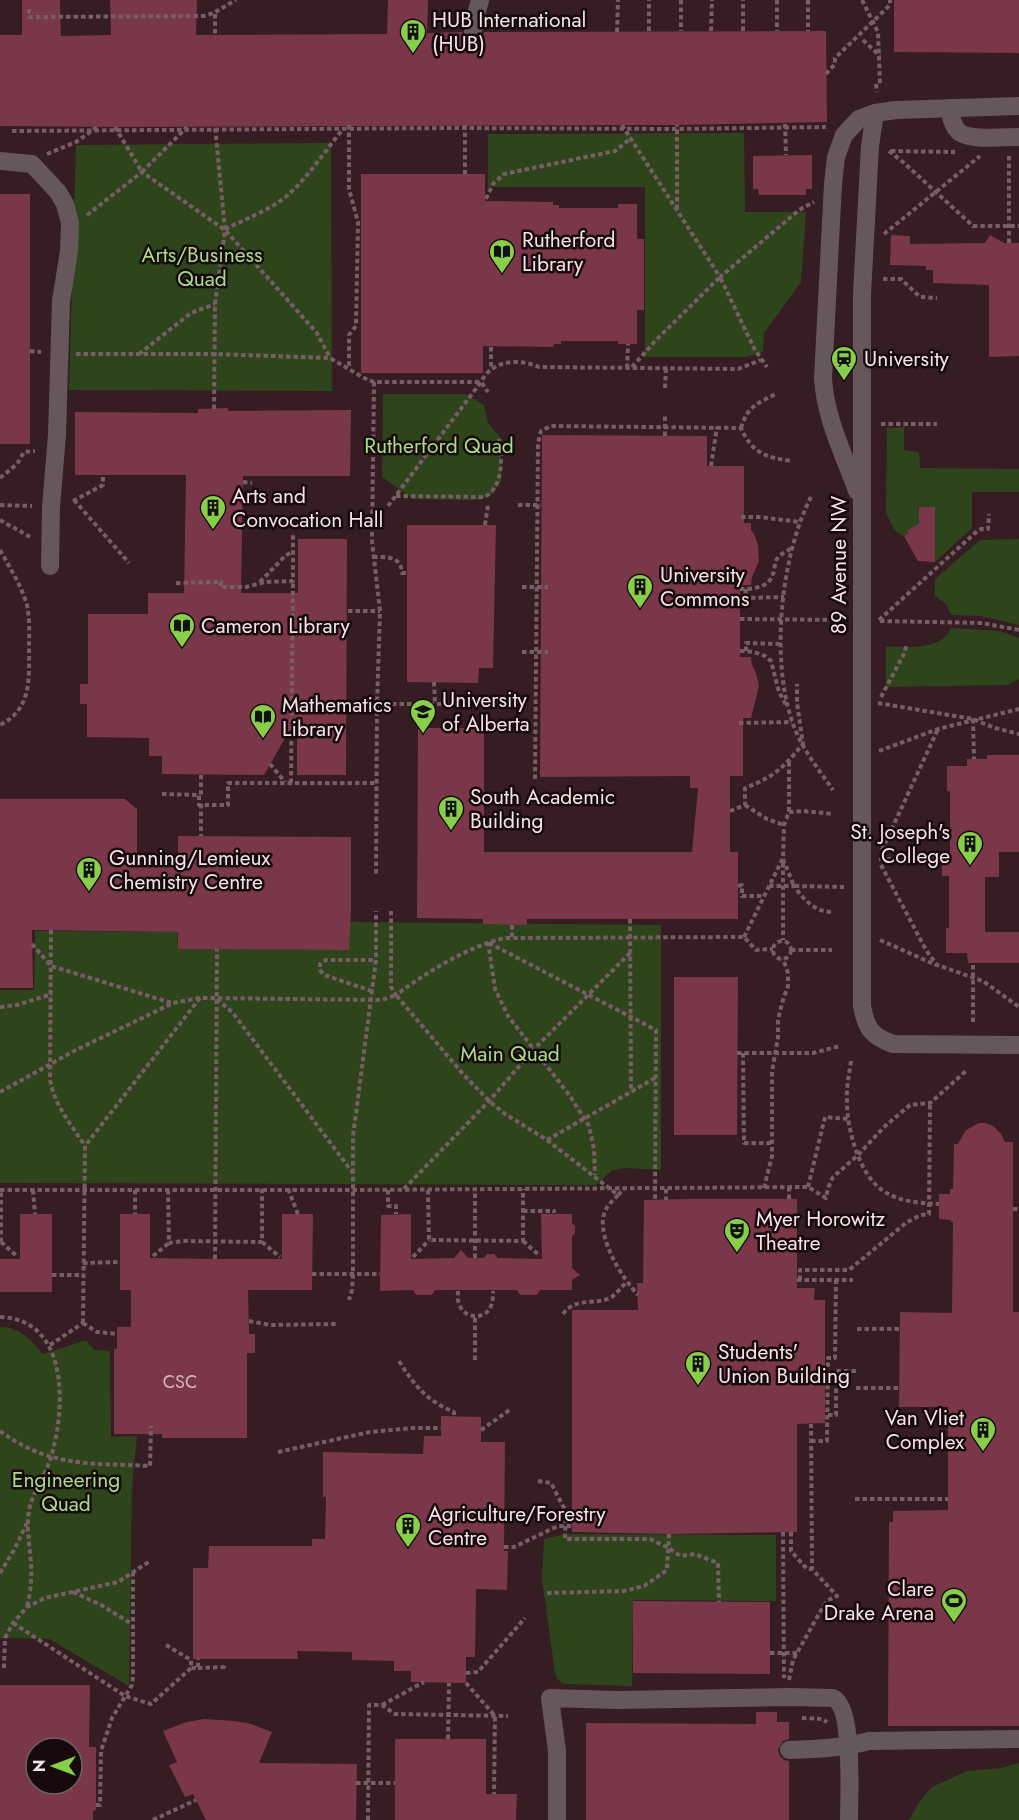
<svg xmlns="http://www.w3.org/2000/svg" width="1019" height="1820" viewBox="0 0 1019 1820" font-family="Jost,sans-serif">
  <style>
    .green { fill: #2e451b }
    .building { fill: #793749; fill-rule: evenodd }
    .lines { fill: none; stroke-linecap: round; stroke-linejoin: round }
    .path { stroke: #765e64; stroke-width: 4; stroke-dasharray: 4.5 3; stroke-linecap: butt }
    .minor { stroke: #65575a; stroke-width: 18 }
    .labels { text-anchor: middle; stroke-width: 5; stroke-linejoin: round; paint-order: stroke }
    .number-label { font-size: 18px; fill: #d7b8c0 }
    .poi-label { font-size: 21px; fill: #f6e3e7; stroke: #160a0d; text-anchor: start }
    .park-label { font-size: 21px; fill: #abdc87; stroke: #160a0d }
    .street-label { font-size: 21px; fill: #f6e3e7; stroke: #160a0d }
  </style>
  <rect width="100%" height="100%" fill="#361c23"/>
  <g class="green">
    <polygon points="744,133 745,212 806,212 801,282 764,333 763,352 746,357 645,357 645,187 488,187 488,134"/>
    <polygon points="331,143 332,391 69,390 76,145"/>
    <polygon points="383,394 466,394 484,405 488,423 501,438 501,482 492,494 480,500 413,499 382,477"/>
    <polygon points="904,427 904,450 919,452 920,468 1019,469 1019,492 972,492 972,528 935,562 935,507 919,507 919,528 917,529 915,526 907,530 909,533 904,536 895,531 886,513 887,428"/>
    <polygon points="1019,539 1019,625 981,616 951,615 946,604 935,596 935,579 980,540"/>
    <path d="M 951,628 L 1000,631 L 1019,638 L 1019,679 L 1007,685 L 886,687 L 886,647 C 907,646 940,652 951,628 Z"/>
    <polygon points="349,922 661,925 661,1170 624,1168 611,1171 596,1185 0,1183 0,990 34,990 35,931 177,932 178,949 348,950"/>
    <path d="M 0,1327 C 20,1327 31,1340 43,1354 L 86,1340 L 94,1350 L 110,1351 L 111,1437 L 137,1436 L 132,1486 L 129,1686 L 49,1639 L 0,1638 Z"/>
    <polygon points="565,1534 776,1535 776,1601 633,1600 632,1686 564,1684 558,1680 555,1673 542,1579 544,1539"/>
    <polygon points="1019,1763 1019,1820 909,1820 920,1801 932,1787 967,1771 1001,1768"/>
  </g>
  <g class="building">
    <polygon points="22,0 60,0 61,36 111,35 110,0 197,0 196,35 387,34 388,0 428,0 427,33 462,32 466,40 472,43 481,39 484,32 826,31 827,122 677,125 115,127 0,126 0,35 22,35"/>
    <polygon points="894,0 1019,0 1019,53 894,52"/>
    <polygon points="812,155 812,189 806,189 806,195 759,195 758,189 753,189 753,156"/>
    <polygon points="361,174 485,174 485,201 553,202 553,205 559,205 559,208 618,208 618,204 637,204 637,239 644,239 644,310 637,310 637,344 618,344 618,341 561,341 561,344 554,344 553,347 483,346 483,373 361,373"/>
    <rect x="0" y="194" width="30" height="250"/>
    <polygon points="891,235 910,236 910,244 985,243 990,235 1004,243 1019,243 1019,356 989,357 989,285 933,283 933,270 926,270 926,266 890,265"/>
    <polygon points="228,408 228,411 351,410 350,476 243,476 241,593 298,593 298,539 347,539 346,775 297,775 297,717 264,775 162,774 162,756 149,756 149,738 87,737 87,704 80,704 80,684 88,684 88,614 148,614 148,593 184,593 186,475 75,475 75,412 198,413 198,409"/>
    <polygon points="542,435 707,436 707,466 744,466 744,523 751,523 751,530 755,536 758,545 759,561 752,577 751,585 740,585 740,657 751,657 752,665 756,673 759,686 751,718 743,718 743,776 730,776 730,852 738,852 738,919 527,919 527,925 483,924 483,919 417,918 418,728 484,728 484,852 692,852 698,788 690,788 690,776 540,777"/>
    <polygon points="919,507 935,507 935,562 918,561 904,536 909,533 907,530 919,524"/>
    <polygon points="407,525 496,525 493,668 479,668 478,683 407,682"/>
    <polygon points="987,755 1019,755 1019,852 999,852 999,877 985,877 985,932 1019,932 1019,963 968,963 967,953 946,953 946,928 949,928 949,876 942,876 942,852 950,852 950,791 947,791 947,766 967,766 967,759 987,759"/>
    <polygon points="0,799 125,799 137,809 137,855 178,855 178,836 351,837 351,912 349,950 178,949 178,932 32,930 33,988 0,988"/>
    <polygon points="674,977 738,977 737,1135 674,1135"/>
    <polygon points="979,1123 986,1123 993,1126 1001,1134 1005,1142 1013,1142 1013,1312 1019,1312 1019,1726 888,1726 889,1522 893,1522 893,1511 948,1510 948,1407 899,1407 900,1312 952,1313 953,1222 951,1222 951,1220 939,1219 939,1194 950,1194 950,1189 953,1189 954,1144 958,1144 966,1130"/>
    <polygon points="685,1199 797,1199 797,1288 815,1288 814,1300 825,1300 825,1423 797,1424 797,1532 669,1534 572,1532 572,1310 638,1310 637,1283 643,1283 644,1200"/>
    <polygon points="20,1214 52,1214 52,1292 0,1292 0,1259 20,1259"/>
    <polygon points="120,1214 150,1214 150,1258 215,1259 282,1259 282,1214 313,1214 312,1290 248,1290 249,1334 255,1334 255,1353 247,1353 247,1438 162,1438 162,1434 114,1434 114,1349 117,1349 117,1327 131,1327 131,1290 120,1290"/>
    <polygon points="411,1214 411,1259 454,1258 461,1250 468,1258 484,1258 487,1254 494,1254 498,1258 542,1259 541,1214 572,1214 572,1223 575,1226 575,1233 572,1236 572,1268 580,1275 572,1280 572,1290 540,1290 537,1295 520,1295 517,1290 435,1290 432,1295 416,1295 413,1290 380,1291 381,1215"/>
    <polygon points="441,1416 481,1417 481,1442 505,1442 504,1551 508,1551 507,1590 476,1589 475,1657 466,1657 466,1683 411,1682 411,1671 394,1671 394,1661 352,1660 352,1652 297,1651 298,1659 193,1659 193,1568 208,1568 209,1546 312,1546 312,1539 325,1539 326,1497 323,1497 323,1452 423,1454 424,1436 441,1436"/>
    <polygon points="633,1601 770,1602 770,1674 633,1673"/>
    <path d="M 0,1685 L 90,1685 L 89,1747 L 96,1747 L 96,1810 L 93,1811 L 93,1820 L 0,1820 ZM 36,1748 L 72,1748 L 72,1784 L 36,1784 Z"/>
    <polygon points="756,1712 777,1712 777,1722 789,1722 789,1739 783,1741 778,1750 780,1756 784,1760 789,1761 789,1820 586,1820 586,1723 756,1724"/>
    <polygon points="204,1719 235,1721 251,1724 272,1732 259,1763 357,1764 356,1820 206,1820 193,1794 185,1797 169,1765 177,1762 163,1731 187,1722"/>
    <polygon points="395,1739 486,1739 486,1794 517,1794 516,1820 395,1820"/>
  </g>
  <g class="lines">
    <g class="path">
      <polyline points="681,0 681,31"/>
      <polyline points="777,0 777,31"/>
      <polyline points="808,0 808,31"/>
      <polyline points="862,0 878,32 880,84"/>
      <path d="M 29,9 L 29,17 L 204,16 C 217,13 224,6 236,0"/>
      <polyline points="215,14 215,35"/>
      <polyline points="649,31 649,0"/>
      <polyline points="711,31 712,0"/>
      <polyline points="743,31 743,0"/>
      <polyline points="617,32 618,0"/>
      <polyline points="863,40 880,56"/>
      <polyline points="826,74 835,64 835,58 890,5 890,0"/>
      <polyline points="876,84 877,92"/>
      <polyline points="785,124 786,155"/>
      <polyline points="349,125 349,189 358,222 356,326 349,335 349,368"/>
      <polyline points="465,125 465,174"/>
      <polyline points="622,125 720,277 799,210 814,202"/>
      <polyline points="115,127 142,172 187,127"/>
      <polyline points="12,131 455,128 677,129 826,127"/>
      <polyline points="889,151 903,162 973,226 1019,226"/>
      <polyline points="891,151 955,152"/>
      <polyline points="47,154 76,142 97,127"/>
      <polyline points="486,199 493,184 504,174 615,151 631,138"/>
      <polyline points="677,209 677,125"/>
      <polyline points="87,215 142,172 225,230 317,333 330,358"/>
      <path d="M 225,229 C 246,219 270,210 288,195 C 309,176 325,151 343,129"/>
      <polyline points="884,234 980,156"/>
      <polyline points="1009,243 1009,155"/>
      <polyline points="883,279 901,279 920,297 937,298"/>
      <polyline points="491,347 491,368"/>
      <polyline points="30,351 41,352"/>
      <polyline points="76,354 214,354 330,358 364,378 374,382 481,382 488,392"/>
      <polyline points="139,354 191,313 215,304"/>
      <polyline points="632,367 657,339 720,277 755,350 767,367"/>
      <polyline points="627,368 628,344"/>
      <polyline points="374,382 372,541 380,611 377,704 376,875"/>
      <polyline points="665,388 666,368"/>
      <polyline points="214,409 215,304 225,230 215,126"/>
      <polyline points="881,424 937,424"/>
      <path d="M 741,428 C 747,407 757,403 776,394"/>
      <polyline points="665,436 665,415"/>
      <polyline points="711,466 717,427"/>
      <polyline points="0,478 17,464 24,452 35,451"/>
      <polyline points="243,482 252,483"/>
      <path d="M 396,496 L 485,497 C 504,485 502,459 499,439"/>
      <path d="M 811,497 C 781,555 771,656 791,718 C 799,745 817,767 833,790"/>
      <polyline points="74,500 129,563"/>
      <polyline points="73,501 103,485 103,474"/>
      <polyline points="0,505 32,506"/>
      <polyline points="518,505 541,505"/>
      <path d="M 388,506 L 481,382 C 492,360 518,358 539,367 L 738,369 L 761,360"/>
      <polyline points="741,517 759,517 800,522"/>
      <polyline points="0,520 32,538"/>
      <polyline points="485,525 488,505"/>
      <path d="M 0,550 C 10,568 21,585 27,605 C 30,619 29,634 29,647 C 29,679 32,709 0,725"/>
      <path d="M 373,557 C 387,557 401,556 402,573 L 406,573"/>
      <polyline points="260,582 284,557 293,551"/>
      <polyline points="176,583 221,582 220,587 246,587 265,582 293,581 293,535"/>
      <polyline points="522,587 548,587"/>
      <path d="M 740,589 C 753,589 769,588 773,574 C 775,570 774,563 777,559 C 780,554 787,551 792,548"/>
      <polyline points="746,589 745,598 784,597"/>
      <polyline points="348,611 380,611"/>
      <polyline points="740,619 844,620"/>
      <polyline points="879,620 975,533 981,529 988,529 989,514"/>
      <polyline points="880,621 982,623 1019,630"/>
      <polyline points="740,651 754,652 765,656 771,661 779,692 787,707"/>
      <polyline points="746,651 746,643 781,644"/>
      <polyline points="522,652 548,652"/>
      <polyline points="434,682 435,704"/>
      <polyline points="881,697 905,652 906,646"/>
      <polyline points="878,703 973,719 995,728 1019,734"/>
      <polyline points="377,704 517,704"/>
      <polyline points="973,719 974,759"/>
      <polyline points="739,723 792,722"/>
      <polyline points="879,751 938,729 1019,709"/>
      <polyline points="789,762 789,812"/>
      <polyline points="270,764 285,782"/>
      <polyline points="201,775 201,796"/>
      <path d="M 535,779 L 538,443 L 541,431 L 551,426 L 741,428 C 753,454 765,457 792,461"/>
      <polyline points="291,783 293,581"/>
      <polyline points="162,794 199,795 199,805 228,805 228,783 377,783"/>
      <polyline points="201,804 201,836"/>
      <polyline points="745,805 767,819 784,825"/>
      <path d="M 730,811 L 745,805 L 745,788 C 774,777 783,768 803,744 L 797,703 L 797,684"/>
      <polyline points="882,850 938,729"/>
      <polyline points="783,859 794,886 844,887"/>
      <polyline points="879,859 942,859"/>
      <polyline points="783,863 783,940"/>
      <polyline points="881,865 926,950 937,965 983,981 1019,1007"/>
      <polyline points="738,886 742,885 742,896 764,896"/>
      <path d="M 769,886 L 794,886 C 804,900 815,912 832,912"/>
      <path d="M 391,911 L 391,987 L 396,995 C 429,971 465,948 504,938 L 744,937 L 756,950 L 773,949"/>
      <polyline points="630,919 631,1092"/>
      <polyline points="512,925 512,938"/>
      <path d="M 51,930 L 50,1079 C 54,1105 71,1124 85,1146"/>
      <polyline points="744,937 783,858 784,825 789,812 803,811 833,814"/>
      <polyline points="880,940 936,965"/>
      <circle cx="782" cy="950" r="9"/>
      <polyline points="488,942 495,989 508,1016 570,1096 589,1126 594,1149 595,1175"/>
      <polyline points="489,943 656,1030 655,1200"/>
      <polyline points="32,944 51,966 172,1003"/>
      <polyline points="791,950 832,950"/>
      <polyline points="973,965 973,1025"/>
      <polyline points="372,991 324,975 320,970 320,964 326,960 376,960"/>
      <polyline points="217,999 233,1013 353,1173 353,1274 352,1290 349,1300"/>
      <polyline points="0,1007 17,1005 52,994"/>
      <polyline points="737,1053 813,1053 840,1046"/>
      <polyline points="743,1053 744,1143 772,1143"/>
      <path d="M 851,1061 C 849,1075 846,1089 847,1102 C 847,1129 859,1174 882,1190 C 899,1202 919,1203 939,1204"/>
      <polyline points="0,1092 74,1051 173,1003 200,998 382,1000 396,995 463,1074 489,1101 505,1114 547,1140 618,1195 625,1188"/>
      <polyline points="547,1140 655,1078"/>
      <polyline points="353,1173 353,1136 376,960 376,911"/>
      <polyline points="789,1187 789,1199"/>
      <polyline points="808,1187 825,1117 848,1119"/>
      <polyline points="764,1188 772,1156 772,1072 778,1037 778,1020 782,1003 788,986 788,973 783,959"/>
      <polyline points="288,1189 298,1214"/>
      <polyline points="404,1189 489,1101 534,1049 631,952"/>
      <polyline points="666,1189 666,1200"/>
      <polyline points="0,1190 353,1190 808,1187 826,1198 828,1188 833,1177 858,1155 884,1127 910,1105 930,1103 966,1071"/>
      <polyline points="33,1190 35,1214"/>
      <polyline points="135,1190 135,1214"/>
      <polyline points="168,1190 169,1243 182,1241 262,1242 262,1189"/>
      <polyline points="388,1190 388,1206 396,1206 396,1214"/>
      <polyline points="428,1190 429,1240 523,1241 523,1189"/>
      <path d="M 618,1195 C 613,1201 606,1206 604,1214 C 597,1238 622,1278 638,1295"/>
      <polyline points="1013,1209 1019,1209"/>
      <polyline points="523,1211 554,1211 554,1213"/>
      <polyline points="523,1241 540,1256"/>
      <polyline points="1,1242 1,1190"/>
      <polyline points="1,1242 18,1257"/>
      <polyline points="262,1242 280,1257"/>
      <polyline points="153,1256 169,1243"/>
      <polyline points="413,1257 429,1240"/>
      <polyline points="475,1258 475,1189"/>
      <polyline points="215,1259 217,949"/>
      <polyline points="83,1263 120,1262"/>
      <polyline points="312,1274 380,1274"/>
      <polyline points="52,1275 83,1275"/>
      <polyline points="797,1280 853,1280"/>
      <polyline points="800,1280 800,1270 849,1270 907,1222 921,1215 929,1214 930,1103"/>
      <path d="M 458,1291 C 458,1296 457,1301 460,1306 C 465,1319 486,1320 491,1306 C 493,1301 493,1296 493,1291"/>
      <path d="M 563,1314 C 577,1295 598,1307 613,1296 C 618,1292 622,1286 627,1282"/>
      <path d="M 0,1317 C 69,1319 66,1408 51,1457 C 46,1475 32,1492 29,1511 C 25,1534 33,1557 31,1580 C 31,1589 29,1598 27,1607"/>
      <polyline points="249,1321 270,1325 337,1324"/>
      <polyline points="83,1323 85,1146 200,998"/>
      <polyline points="83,1323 97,1332 117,1334"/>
      <polyline points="857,1329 900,1329"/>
      <polyline points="50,1345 83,1323"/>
      <polyline points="475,1360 475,1316"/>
      <path d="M 399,1361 C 414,1385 427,1401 454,1412 L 454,1417"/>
      <polyline points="856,1388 899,1388"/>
      <polyline points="828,1415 836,1415 836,1371 856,1371"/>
      <polyline points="481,1430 511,1409"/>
      <path d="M 0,1431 C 50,1468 92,1463 150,1466 L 151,1426"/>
      <polyline points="811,1441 827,1441 828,1358 835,1358 836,1280"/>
      <polyline points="278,1452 370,1432 413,1428 441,1428"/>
      <polyline points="538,1481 551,1483 566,1512 565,1539 650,1539 669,1548 680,1556 695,1554 718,1563 719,1602"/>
      <polyline points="855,1499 948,1499"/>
      <polyline points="783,1532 784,1678"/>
      <polyline points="791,1532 791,1551 807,1569 812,1569"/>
      <polyline points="504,1547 514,1547 558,1526 572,1526"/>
      <polyline points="0,1573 14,1550 27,1523"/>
      <polyline points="73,1592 101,1605 132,1624"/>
      <polyline points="547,1593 624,1591 644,1586 667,1570 669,1534"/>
      <polyline points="13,1623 125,1696 151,1704 191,1668"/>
      <polyline points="166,1645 191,1660 191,1668 198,1668 198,1659"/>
      <polyline points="770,1653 797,1653"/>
      <polyline points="4,1668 5,1638 13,1623 27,1607 45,1598 118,1582 150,1561"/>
      <polyline points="198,1668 224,1667 223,1664"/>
      <polyline points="466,1673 478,1672 525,1618"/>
      <polyline points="789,1680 793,1660 824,1605 828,1600 837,1596 812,1569 811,1424"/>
      <polyline points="466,1683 495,1716 494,1794"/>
      <polyline points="382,1705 424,1682"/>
      <polyline points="802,1718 822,1719 827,1722"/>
      <polyline points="448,1739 449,1683"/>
      <polyline points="356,1783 395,1783"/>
      <polyline points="96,1805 100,1805 101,1751 112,1718 132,1685 133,1676 133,1573"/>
      <polyline points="153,1820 196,1800"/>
      <polyline points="368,1820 369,1705 382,1705 395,1714 508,1716"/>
    </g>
    <g class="minor">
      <polyline points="473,32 475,18 480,0"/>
      <path d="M 949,108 C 951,116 952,125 958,131 C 967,141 1005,137 1019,137"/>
      <path d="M 875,113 L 870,146 L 862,294 L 862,1006 C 866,1028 871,1036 893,1044 L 1019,1045"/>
      <polyline points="0,161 32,164 58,192 65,204 70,223 69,251 61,301 57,435 51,507 50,566"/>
      <path d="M 857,491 C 844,455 825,417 823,378 L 833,184 L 836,157 L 844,135 L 859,119 L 875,113 L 896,110 L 1019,106"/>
      <path d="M 789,1750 C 817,1749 843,1748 869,1741 L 1019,1739"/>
      <path d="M 557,1820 L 557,1751 L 550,1698 L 617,1700 L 791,1697 L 833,1698 C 854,1707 849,1798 849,1820"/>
    </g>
  </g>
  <defs>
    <symbol id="building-pin" viewBox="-11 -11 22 30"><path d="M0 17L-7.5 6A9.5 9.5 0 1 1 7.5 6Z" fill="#88cf49" stroke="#160a0d"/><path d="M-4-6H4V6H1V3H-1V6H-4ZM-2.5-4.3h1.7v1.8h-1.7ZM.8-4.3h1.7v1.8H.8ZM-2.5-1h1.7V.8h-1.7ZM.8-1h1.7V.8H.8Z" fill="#111"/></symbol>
    <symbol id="library-pin" viewBox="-11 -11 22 30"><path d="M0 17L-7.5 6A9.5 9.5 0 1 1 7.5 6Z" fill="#88cf49" stroke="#160a0d"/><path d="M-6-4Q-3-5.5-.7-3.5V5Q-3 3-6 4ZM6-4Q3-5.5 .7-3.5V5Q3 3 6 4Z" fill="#111"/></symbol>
    <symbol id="station-pin" viewBox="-11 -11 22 30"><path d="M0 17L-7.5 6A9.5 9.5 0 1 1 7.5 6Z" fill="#88cf49" stroke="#160a0d"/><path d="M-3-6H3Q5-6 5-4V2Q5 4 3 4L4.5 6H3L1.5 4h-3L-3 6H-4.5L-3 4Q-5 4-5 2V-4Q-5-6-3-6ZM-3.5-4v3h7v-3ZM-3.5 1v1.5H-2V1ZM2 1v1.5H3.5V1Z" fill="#111"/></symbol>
    <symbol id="university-pin" viewBox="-11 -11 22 30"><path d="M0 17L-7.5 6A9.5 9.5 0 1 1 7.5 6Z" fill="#88cf49" stroke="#160a0d"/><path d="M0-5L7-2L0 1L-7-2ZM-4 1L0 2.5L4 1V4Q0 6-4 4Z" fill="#111"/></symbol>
    <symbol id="theatre-pin" viewBox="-11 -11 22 30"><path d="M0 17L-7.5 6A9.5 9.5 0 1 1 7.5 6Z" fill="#88cf49" stroke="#160a0d"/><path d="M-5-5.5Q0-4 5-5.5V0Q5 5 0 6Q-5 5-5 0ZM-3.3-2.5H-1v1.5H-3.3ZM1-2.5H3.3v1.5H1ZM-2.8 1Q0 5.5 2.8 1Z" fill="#111"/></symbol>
    <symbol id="stadium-pin" viewBox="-11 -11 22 30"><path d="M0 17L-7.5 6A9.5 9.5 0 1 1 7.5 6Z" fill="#88cf49" stroke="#160a0d"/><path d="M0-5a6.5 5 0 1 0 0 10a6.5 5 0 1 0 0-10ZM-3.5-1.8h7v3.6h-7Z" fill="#111"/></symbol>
  </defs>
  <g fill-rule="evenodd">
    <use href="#building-pin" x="398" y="17" width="30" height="40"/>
    <use href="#library-pin" x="487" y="237" width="30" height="40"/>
    <use href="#station-pin" x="829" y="344" width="30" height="40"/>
    <use href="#building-pin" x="198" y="493" width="30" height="40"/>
    <use href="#building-pin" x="625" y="572" width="30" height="40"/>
    <use href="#library-pin" x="167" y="611" width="30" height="40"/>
    <use href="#university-pin" x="408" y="697" width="30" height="40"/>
    <use href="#library-pin" x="248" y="702" width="30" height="40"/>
    <use href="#building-pin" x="436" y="794" width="30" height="40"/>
    <use href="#building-pin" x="955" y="829" width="30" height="40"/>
    <use href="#building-pin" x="74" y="855" width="30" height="40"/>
    <use href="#theatre-pin" x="722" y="1216" width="30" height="40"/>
    <use href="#building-pin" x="683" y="1349" width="30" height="40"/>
    <use href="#building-pin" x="968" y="1415" width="30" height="40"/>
    <use href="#building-pin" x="393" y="1511" width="30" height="40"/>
    <use href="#stadium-pin" x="939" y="1586" width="30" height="40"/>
  </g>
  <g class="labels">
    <g class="number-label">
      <text x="180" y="1388">CSC</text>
    </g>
    <g class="poi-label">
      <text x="432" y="27">HUB International<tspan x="432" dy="24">(HUB)</tspan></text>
      <text x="522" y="247">Rutherford<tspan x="522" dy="24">Library</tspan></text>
      <text x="864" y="366">University</text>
      <text x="232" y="503">Arts and<tspan x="232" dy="24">Convocation Hall</tspan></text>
      <text x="660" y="582">University<tspan x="660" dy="24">Commons</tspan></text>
      <text x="201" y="633">Cameron Library</text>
      <text x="442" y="707">University<tspan x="442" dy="24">of Alberta</tspan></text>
      <text x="282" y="712">Mathematics<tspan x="282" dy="24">Library</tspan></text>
      <text x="470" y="804">South Academic<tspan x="470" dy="24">Building</tspan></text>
      <text x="950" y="839" text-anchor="end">St. Joseph's<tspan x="950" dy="24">College</tspan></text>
      <text x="109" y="865">Gunning/Lemieux<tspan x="109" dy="24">Chemistry Centre</tspan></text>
      <text x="756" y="1226">Myer Horowitz<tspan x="756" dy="24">Theatre</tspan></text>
      <text x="718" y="1359">Students'<tspan x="718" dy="24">Union Building</tspan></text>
      <text x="964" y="1425" text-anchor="end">Van Vliet<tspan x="964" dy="24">Complex</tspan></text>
      <text x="428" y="1521">Agriculture/Forestry<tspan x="428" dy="24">Centre</tspan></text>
      <text x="934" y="1596" text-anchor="end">Clare<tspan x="934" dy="24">Drake Arena</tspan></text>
    </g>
    <g class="park-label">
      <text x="202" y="262">Arts/Business<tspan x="202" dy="24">Quad</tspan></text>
      <text x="439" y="453">Rutherford Quad</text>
      <text x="510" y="1061">Main Quad</text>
      <text x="66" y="1487">Engineering<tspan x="66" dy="24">Quad</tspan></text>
    </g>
    <g class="street-label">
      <text transform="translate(839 565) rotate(-90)" y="7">89 Avenue NW</text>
    </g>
  </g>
  <g transform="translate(54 1766) rotate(270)"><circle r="28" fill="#160a0d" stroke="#706164" stroke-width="1.5"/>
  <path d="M0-4.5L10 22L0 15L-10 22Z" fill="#88cf49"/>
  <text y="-9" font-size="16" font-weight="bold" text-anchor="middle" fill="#f6e3e7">N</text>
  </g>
</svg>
